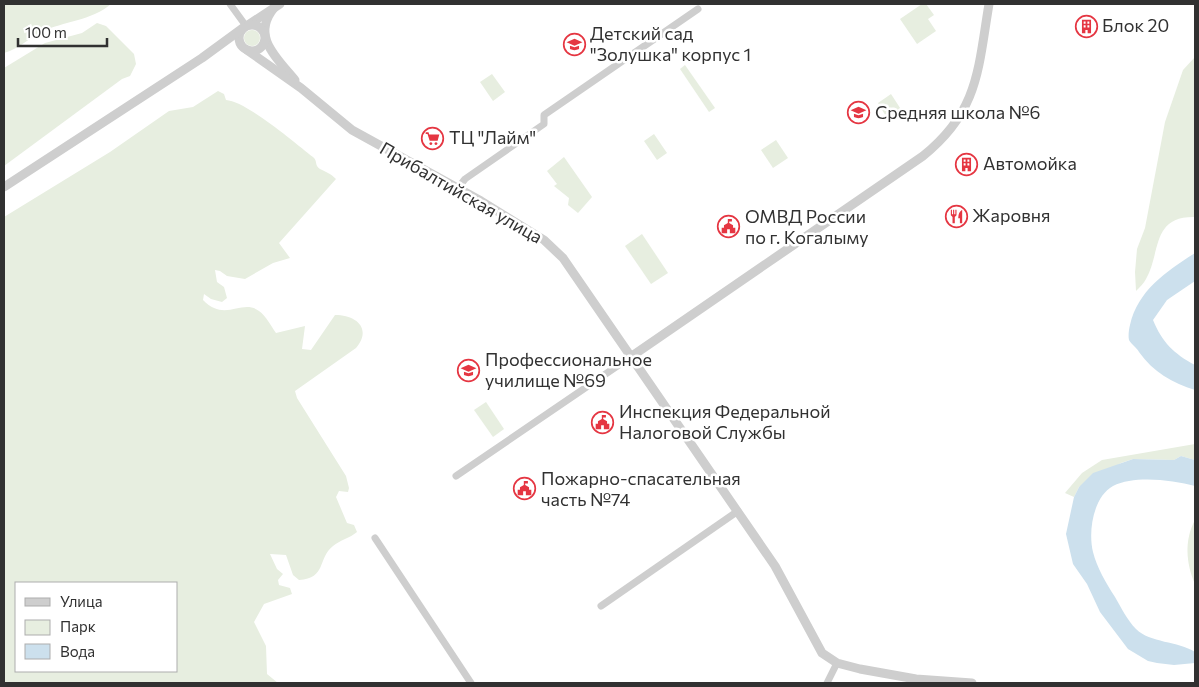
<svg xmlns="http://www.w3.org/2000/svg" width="1199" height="687" viewBox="0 0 1199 687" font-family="Commissioner,sans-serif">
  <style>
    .green { fill: #e7eee0; fill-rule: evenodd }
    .water { fill: #cce0ed }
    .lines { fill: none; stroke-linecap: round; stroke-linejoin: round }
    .minor { stroke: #cecece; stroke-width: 7 }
    .tertiary { stroke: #cecece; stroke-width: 9 }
    .labels { text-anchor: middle; stroke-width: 5; stroke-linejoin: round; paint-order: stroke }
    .poi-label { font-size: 18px; fill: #313131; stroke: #fff; text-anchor: start }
    .street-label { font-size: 18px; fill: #313131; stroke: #fff }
  </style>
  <rect width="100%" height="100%" fill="#fff"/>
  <g class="green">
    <path d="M 4,4 L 111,4 C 91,21 64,21 41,32 C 27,39 21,48 4,53 Z"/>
    <polygon points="922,4 926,4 934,15 928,19 936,31 917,44 900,19"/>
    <polygon points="97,23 106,26 134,54 136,64 130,76 122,79 4,166 4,68 45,43 82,33"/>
    <circle cx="252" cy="38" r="8"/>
    <path d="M 1195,57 L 1195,217 C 1151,216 1161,253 1146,279 C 1144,283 1140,287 1136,291 L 1135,272 L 1137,249 L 1145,228 L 1165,122 L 1183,70 Z"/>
    <polygon points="685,65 715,108 709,112 680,69"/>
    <polygon points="492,74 505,92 493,101 480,82"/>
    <path d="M 218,91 L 224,94 L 226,100 C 246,101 295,143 313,157 C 318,161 314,165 320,169 C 326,172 330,173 336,179 L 279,243 L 290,258 L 273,263 L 245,279 L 227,276 L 220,271 L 215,270 L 217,282 L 224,287 L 227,298 L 222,302 L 211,299 L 204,294 L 203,300 C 225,323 242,298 259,311 C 266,316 271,326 276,333 L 305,326 L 302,349 L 311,350 L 335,315 C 357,315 372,329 356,348 L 295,391 L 297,398 L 346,476 L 349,488 L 348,492 L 339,491 L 336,497 L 347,523 L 354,525 L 357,532 C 350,538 340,540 333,546 C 317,559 327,578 299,580 L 293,575 L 286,555 L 270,554 L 277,569 L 283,574 L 278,580 L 279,585 L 290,588 L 292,594 L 264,604 L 254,622 L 266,646 L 267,674 L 278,683 L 4,683 L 4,217 L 110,152 L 169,111 L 193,107 ZM 16,583 L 176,583 L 176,671 L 16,671 Z"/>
    <polygon points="891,94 904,114 890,123 878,103"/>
    <polygon points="654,134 667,153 657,160 644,141"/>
    <polygon points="776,140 788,158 773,168 761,150"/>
    <polygon points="564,157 592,197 578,213 568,205 569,198 554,186 557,184 547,171"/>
    <polygon points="642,234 668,273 651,284 625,246"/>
    <polygon points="486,402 504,429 493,437 474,410"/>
    <polygon points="1195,444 1195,460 1181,456 1174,460 1133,459 1121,463 1079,487 1074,497 1065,493 1082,473 1102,460"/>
    <path d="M 1195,520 L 1195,584 C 1186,564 1184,540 1195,520 Z"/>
  </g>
  <g class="water">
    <path d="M 1195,253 L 1195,281 L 1167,300 L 1153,320 C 1162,342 1174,354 1195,365 L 1195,390 C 1173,383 1153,372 1139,352 C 1137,348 1131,344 1129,340 C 1128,336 1129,329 1130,325 C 1138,290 1167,271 1195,253 Z"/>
    <path d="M 1181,456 L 1195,460 L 1195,486 C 1172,480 1135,475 1113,486 C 1093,497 1088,532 1093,552 C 1097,568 1106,583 1115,597 C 1121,607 1127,620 1136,629 C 1150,643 1178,641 1195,652 L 1195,663 L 1174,665 L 1157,663 L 1148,661 L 1128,649 L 1100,612 L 1087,584 L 1073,564 L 1066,534 L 1074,497 L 1079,487 L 1093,473 L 1133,459 L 1174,460 Z"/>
  </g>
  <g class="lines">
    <g class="minor">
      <polyline points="230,4 246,26"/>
      <polyline points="458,188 465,179 544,124 544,115 698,9"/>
      <polyline points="456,476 632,356"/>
      <polyline points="375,538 471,683"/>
      <polyline points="601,606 738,511"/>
      <polyline points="827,683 837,663"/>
    </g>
    <g class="tertiary">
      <path d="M 274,8 C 251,36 276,57 295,80"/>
      <polyline points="248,25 280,4"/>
      <circle cx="252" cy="38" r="13"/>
      <polyline points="247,50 301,88 352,130 481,201 544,240 563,258 775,566 822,653 837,663 860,669 916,679 972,683"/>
      <polyline points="4,187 202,58 243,28"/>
      <path d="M 632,356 L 923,156 C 979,111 978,69 989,4"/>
    </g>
  </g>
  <defs>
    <symbol id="building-ring" viewBox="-11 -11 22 22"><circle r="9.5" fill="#fff" stroke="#e53642" stroke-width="1.5"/><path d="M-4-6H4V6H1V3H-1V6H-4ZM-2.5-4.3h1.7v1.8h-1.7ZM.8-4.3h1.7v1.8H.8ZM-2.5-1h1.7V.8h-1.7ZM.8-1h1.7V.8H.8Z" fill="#e53642"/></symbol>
    <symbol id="school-ring" viewBox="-11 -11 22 22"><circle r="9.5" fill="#fff" stroke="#e53642" stroke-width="1.5"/><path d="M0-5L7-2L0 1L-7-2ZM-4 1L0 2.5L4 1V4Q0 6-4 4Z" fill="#e53642"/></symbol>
    <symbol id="supermarket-ring" viewBox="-11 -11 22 22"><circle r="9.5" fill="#fff" stroke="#e53642" stroke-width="1.5"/><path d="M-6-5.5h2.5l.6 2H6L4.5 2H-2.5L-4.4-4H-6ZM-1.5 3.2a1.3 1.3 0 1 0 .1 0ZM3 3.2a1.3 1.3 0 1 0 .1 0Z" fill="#e53642"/></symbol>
    <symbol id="restaurant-ring" viewBox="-11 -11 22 22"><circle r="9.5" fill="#fff" stroke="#e53642" stroke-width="1.5"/><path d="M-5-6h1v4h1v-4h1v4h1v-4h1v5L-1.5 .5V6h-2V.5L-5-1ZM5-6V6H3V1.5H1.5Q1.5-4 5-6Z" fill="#e53642"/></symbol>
    <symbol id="civic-ring" viewBox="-11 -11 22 22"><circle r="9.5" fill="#fff" stroke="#e53642" stroke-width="1.5"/><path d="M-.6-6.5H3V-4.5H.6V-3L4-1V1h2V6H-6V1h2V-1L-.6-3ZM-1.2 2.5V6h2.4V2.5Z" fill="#e53642"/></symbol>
    <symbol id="university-ring" viewBox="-11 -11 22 22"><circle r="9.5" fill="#fff" stroke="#e53642" stroke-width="1.5"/><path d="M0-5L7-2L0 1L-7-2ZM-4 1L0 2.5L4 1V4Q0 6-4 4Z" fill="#e53642"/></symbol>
  </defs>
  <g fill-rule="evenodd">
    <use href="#building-ring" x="1074" y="14" width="25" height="25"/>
    <use href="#school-ring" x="562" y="32" width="25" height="25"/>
    <use href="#school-ring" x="846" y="100" width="25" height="25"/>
    <use href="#supermarket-ring" x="420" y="126" width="25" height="25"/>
    <use href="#building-ring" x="954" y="152" width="25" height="25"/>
    <use href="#restaurant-ring" x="944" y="204" width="25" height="25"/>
    <use href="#civic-ring" x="716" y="214" width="25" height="25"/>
    <use href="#university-ring" x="456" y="358" width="25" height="25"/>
    <use href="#civic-ring" x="590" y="410" width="25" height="25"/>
    <use href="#civic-ring" x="512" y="476" width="25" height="25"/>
  </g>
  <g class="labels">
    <g class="poi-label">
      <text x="1102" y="32">Блок 20</text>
      <text x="590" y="40">Детский сад<tspan x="590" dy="21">"Золушка" корпус 1</tspan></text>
      <text x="875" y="119">Средняя школа №6</text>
      <text x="449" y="144">ТЦ "Лайм"</text>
      <text x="983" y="170">Автомойка</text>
      <text x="972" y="222">Жаровня</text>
      <text x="745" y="223">ОМВД России<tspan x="745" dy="21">по г. Когалыму</tspan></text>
      <text x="485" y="366">Профессиональное<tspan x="485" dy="21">училище №69</tspan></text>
      <text x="619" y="418">Инспекция Федеральной<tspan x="619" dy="21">Налоговой Службы</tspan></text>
      <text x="541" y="485">Пожарно-спасательная<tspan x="541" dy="21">часть №74</tspan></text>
    </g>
    <g class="street-label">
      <text transform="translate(461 193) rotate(30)" y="6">Прибалтийская улица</text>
    </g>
  </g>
  <rect width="1199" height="687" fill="none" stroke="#313131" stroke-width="10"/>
  <rect x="15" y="582" width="162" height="90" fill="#ffffff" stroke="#adadad"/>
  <rect x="25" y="598" width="25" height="8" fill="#cecece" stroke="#adadad"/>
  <text x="60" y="607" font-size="15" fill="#313131">Улица</text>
  <rect x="25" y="620" width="25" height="15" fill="#e7eee0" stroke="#adadad"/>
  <text x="60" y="632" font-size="15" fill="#313131">Парк</text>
  <rect x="25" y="644" width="25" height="15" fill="#cce0ed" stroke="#adadad"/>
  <text x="60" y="657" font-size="15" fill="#313131">Вода</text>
  <path d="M18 38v8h89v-8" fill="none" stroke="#313131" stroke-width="2.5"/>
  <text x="25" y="38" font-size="15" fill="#313131" stroke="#ffffff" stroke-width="4" paint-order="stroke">100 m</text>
</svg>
